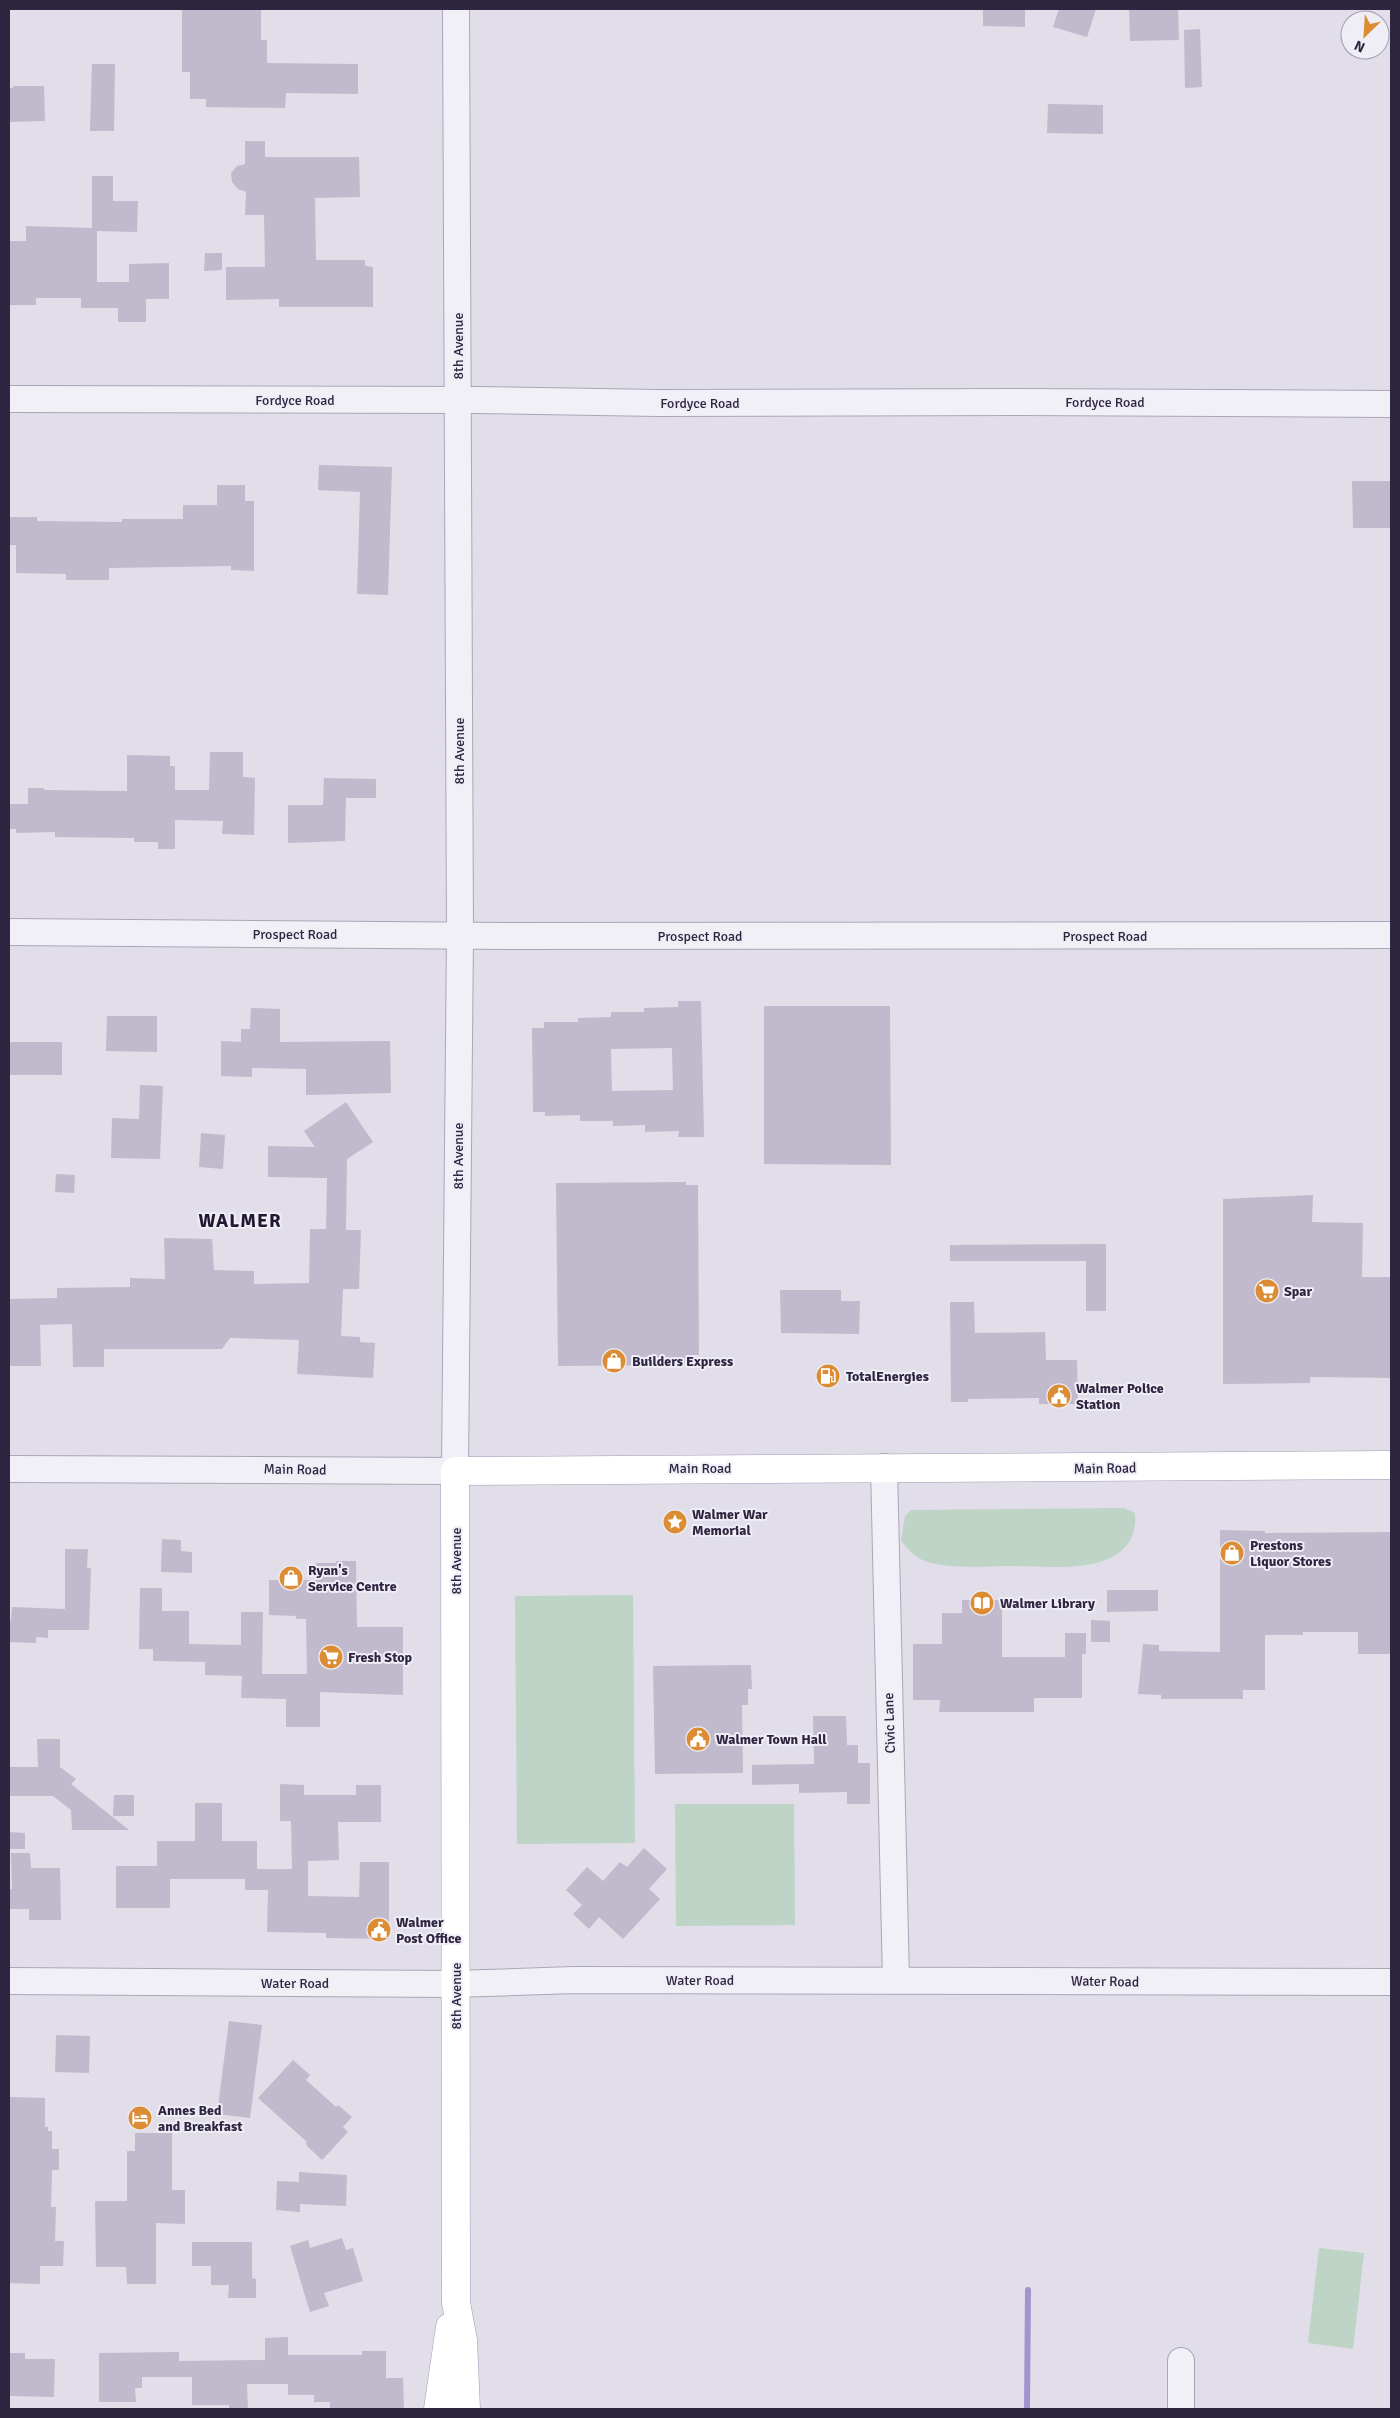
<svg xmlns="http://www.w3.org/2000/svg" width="1400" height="2418" viewBox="0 0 1400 2418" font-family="Signika,sans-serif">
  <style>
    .green { fill: #bed4c7 }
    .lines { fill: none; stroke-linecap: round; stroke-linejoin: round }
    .stream { stroke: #9f94cd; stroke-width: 6 }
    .building { fill: #c0bacc; fill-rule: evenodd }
    .minor-casing { stroke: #aba6b7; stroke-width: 28 }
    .major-casing { stroke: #a39bb6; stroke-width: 29 }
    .minor { stroke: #f2f0f7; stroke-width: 26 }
    .major { stroke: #fff; stroke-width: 28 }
    .labels { text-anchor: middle; stroke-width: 4; stroke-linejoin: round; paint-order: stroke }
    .street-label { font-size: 14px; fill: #2e2541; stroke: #efedf6 }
    .poi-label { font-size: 14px; font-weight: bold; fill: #2e2541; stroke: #efedf6; text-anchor: start }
    .district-label { font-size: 19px; font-weight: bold; letter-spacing: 1px; fill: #211831; stroke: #efedf6 }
  </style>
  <rect width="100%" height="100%" fill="#e1dde9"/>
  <g class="green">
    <path d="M 1124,1508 L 1135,1513 C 1140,1579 1052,1566 1011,1566 C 985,1566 956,1569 931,1563 C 918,1560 908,1551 901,1540 L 905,1516 L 911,1510 Z"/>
    <polygon points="633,1595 635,1843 517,1844 515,1596"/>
    <polygon points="675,1804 794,1804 795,1925 676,1926"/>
    <polygon points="1319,2248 1364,2253 1353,2349 1308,2343"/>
  </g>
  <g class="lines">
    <polyline class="stream" points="1027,2409 1028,2290"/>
  </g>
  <g class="building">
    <polygon points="182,9 261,9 261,40 267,40 267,63 358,64 358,94 286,93 285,108 206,107 206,99 190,99 190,72 182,72"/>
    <polygon points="983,9 1025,9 1025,27 983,26"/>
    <polygon points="1059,9 1096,9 1087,37 1053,27"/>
    <polygon points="1129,9 1178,9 1179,40 1130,41"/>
    <polygon points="1200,29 1202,87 1185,88 1184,30"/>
    <polygon points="92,64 115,64 114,131 90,131"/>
    <polygon points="13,86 44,86 45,121 9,122 9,88 13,88"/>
    <polygon points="1048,104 1103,105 1103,134 1047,133"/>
    <polygon points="245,141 265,141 265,157 359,157 360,197 315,198 316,260 365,260 365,266 373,267 373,307 279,307 279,299 226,300 226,267 265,267 264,215 245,215 246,192 238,189 232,182 231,173 237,166 245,164"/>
    <polygon points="92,176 113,176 113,201 138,201 137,232 97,231 97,282 129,282 129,264 169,263 169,299 146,299 146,322 118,322 118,308 81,308 81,298 36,298 36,305 9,305 9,241 26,241 26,226 92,228"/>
    <polygon points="205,253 222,253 222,270 204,271"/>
    <polygon points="319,465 392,467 388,595 357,594 360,492 318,490"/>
    <polygon points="1352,481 1391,481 1391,528 1353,528"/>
    <polygon points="217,485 245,485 245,501 254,501 254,571 231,570 231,566 109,568 109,580 66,580 66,574 16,573 16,545 9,545 9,517 37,517 37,521 122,522 122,519 183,519 183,505 217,505"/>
    <polygon points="210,752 243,752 243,777 255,778 254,835 222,834 223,821 175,820 175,849 158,849 158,842 134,842 134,838 55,837 55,832 16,833 16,829 9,829 9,804 28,804 28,788 44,788 44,790 127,791 127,755 170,756 170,766 175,766 175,790 209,790"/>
    <polygon points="324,778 376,779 376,798 346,798 345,841 288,843 288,805 323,805"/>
    <path d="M 678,1001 L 701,1001 L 704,1137 L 678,1137 L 679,1131 L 645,1132 L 645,1125 L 613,1126 L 613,1121 L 580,1121 L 580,1115 L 545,1116 L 545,1112 L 533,1112 L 532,1028 L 544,1028 L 544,1022 L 578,1022 L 578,1018 L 611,1017 L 611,1012 L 644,1012 L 644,1008 L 678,1007 ZM 672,1048 L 673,1090 L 612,1091 L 611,1049 Z"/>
    <polygon points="764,1006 890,1006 891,1165 764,1164"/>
    <polygon points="251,1008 280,1009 280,1042 390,1041 391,1093 306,1095 306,1069 252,1068 252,1077 221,1076 221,1041 241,1042 241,1029 250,1029"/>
    <polygon points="107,1016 157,1016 157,1052 106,1051"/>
    <rect x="9" y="1042" width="53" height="33"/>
    <polygon points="140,1085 163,1086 160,1159 111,1158 112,1118 139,1119"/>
    <polygon points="346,1102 373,1142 347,1159 346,1230 361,1230 359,1289 343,1289 341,1336 360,1337 360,1342 375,1343 373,1378 297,1374 299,1340 230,1338 222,1349 104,1349 104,1367 73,1367 72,1324 40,1325 41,1366 9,1366 9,1299 57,1298 57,1288 130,1287 130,1278 165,1279 164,1238 212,1239 214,1270 254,1271 254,1284 309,1283 310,1229 326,1229 327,1178 268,1177 268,1146 315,1147 304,1131"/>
    <polygon points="201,1133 225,1135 223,1169 199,1167"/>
    <polygon points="56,1174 75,1175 74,1193 55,1192"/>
    <polygon points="686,1182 686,1185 698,1185 699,1355 686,1355 686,1365 558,1366 556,1183"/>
    <polygon points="1313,1195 1312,1222 1363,1223 1362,1277 1391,1277 1391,1378 1310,1377 1310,1383 1223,1384 1223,1199"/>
    <polygon points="1106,1244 1106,1311 1086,1311 1086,1261 950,1261 950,1245"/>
    <polygon points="780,1290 841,1290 841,1301 860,1301 859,1334 781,1333"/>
    <polygon points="950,1302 974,1302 975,1333 1045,1332 1046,1360 1077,1360 1078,1404 1039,1404 1039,1398 968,1399 968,1402 951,1402"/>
    <polygon points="1220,1530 1265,1531 1265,1533 1391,1532 1391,1654 1358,1654 1358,1632 1303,1632 1303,1635 1265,1635 1265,1690 1243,1690 1243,1699 1161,1699 1161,1695 1138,1694 1143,1644 1159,1645 1159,1651 1220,1652"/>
    <polygon points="162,1539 181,1540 181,1551 192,1552 192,1573 161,1572"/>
    <polygon points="65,1549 88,1549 87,1568 91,1568 89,1630 48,1630 48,1638 36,1637 36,1643 9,1642 9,1620 11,1620 12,1607 65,1609"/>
    <polygon points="336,1561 356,1561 357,1627 403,1627 403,1695 320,1692 320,1727 286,1727 286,1699 241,1698 242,1676 205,1675 205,1662 153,1661 153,1649 139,1649 140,1588 162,1588 162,1611 189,1611 189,1644 241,1645 241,1612 263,1612 262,1674 307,1674 306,1619 296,1619 296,1616 269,1615 269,1580 316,1580 316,1563 336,1563"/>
    <polygon points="1107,1590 1158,1590 1158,1611 1107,1612"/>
    <polygon points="962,1600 1002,1600 1002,1657 1065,1657 1065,1633 1086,1633 1086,1654 1082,1654 1082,1698 1034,1698 1034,1712 939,1712 940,1700 913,1700 913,1644 942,1644 942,1613 962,1613"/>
    <polygon points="1091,1620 1110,1621 1110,1642 1091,1642"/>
    <polygon points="751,1665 752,1689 748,1689 748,1705 742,1705 743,1773 655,1774 653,1666"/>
    <polygon points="813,1716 846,1716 847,1745 858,1745 858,1763 870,1763 870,1804 847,1804 847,1792 799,1793 799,1784 752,1785 752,1765 814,1764"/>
    <polygon points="37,1739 60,1739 60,1767 76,1779 71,1784 129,1830 72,1830 71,1810 53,1796 9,1796 9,1767 38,1767"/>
    <polygon points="280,1784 304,1785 304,1795 356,1795 356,1785 381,1785 381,1822 338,1822 339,1860 308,1861 308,1896 359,1897 360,1862 389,1862 389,1939 326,1938 326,1933 267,1932 268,1890 245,1890 245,1879 170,1879 170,1908 116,1908 116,1866 157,1866 157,1841 195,1841 195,1803 222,1803 222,1841 257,1841 257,1869 292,1869 291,1821 280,1821"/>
    <polygon points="114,1795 134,1795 134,1816 113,1816"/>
    <polygon points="9,1832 25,1833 25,1849 9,1849"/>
    <polygon points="644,1848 667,1869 649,1889 660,1899 623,1939 599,1917 589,1929 573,1914 582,1905 566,1890 587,1867 603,1881 620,1862 627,1867"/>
    <polygon points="11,1853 30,1853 31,1868 60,1868 61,1920 29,1920 29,1909 9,1909 9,1889 12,1889"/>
    <polygon points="229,2021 262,2025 250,2118 217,2114"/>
    <polygon points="56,2035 90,2036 89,2073 55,2072"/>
    <polygon points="293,2060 310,2075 306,2080 336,2107 338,2105 352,2117 343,2127 348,2132 322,2160 307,2146 306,2141 258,2098"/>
    <polygon points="9,2097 45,2098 45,2127 48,2127 48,2131 52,2131 52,2149 59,2149 59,2170 52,2170 51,2207 56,2207 55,2241 64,2241 63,2266 40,2266 40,2284 9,2283"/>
    <polygon points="135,2133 172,2133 172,2190 185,2190 185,2224 156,2223 156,2284 127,2284 126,2267 96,2267 95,2201 127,2201 127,2151 135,2151"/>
    <polygon points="299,2172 347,2175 346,2206 300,2204 300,2212 276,2210 277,2181 299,2182"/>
    <polygon points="342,2238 346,2250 353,2248 363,2281 324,2293 329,2306 310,2312 290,2246 308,2240 310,2248"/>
    <polygon points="192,2242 252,2242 252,2278 256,2279 256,2298 228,2298 229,2285 211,2285 211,2266 192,2266"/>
    <polygon points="288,2337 288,2355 362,2355 362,2351 386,2351 386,2378 403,2378 404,2409 330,2409 330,2402 314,2402 314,2395 288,2395 288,2384 247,2384 248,2409 229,2409 229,2405 192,2405 192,2377 142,2377 142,2388 135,2388 136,2402 99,2402 99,2353 179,2352 179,2361 265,2360 265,2338"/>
    <polygon points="9,2353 25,2353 25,2359 55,2359 54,2397 9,2396"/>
  </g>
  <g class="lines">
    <defs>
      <g id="minor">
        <polyline points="9,399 477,400 658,403 1019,402 1391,404"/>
        <polyline points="9,932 508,936 1391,935"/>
        <polyline points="884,1467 896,1980"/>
        <polyline points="9,1469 455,1471 460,934 456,9"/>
        <polyline points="9,1981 455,1984 574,1980 1391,1982"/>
        <polyline points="1181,2361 1181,2409"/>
      </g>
      <g id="major">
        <polyline points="438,2409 450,2327"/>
        <polyline points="466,2409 463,2340 456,2303 455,1471 1391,1465"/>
      </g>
    </defs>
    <use href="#minor" class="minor-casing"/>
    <use href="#major" class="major-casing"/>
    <use href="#minor" class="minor"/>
    <use href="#major" class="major"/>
  </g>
  <defs>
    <symbol id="supermarket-disc" viewBox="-11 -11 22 22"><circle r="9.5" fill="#dc8d34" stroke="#efedf6"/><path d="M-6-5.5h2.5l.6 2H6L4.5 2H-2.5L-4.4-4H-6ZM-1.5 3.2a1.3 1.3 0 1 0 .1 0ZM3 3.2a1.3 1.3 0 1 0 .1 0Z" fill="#fff"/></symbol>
    <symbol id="shop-disc" viewBox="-11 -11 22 22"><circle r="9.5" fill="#dc8d34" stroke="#efedf6"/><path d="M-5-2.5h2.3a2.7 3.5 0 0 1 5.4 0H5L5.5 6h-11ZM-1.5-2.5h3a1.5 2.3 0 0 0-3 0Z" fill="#fff"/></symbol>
    <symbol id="fuel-disc" viewBox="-11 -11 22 22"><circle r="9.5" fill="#dc8d34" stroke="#efedf6"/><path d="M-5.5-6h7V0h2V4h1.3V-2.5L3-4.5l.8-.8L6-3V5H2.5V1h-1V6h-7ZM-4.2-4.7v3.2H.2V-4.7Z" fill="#fff"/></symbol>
    <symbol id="civic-disc" viewBox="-11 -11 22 22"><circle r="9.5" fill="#dc8d34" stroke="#efedf6"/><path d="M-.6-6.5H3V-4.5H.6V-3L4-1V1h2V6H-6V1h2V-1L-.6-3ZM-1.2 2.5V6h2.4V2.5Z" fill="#fff"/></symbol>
    <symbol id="sight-disc" viewBox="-11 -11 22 22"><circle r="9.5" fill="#dc8d34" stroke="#efedf6"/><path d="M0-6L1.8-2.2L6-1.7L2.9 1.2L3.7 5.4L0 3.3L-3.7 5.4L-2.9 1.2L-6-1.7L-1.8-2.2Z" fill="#fff"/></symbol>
    <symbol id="library-disc" viewBox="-11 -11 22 22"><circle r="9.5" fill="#dc8d34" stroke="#efedf6"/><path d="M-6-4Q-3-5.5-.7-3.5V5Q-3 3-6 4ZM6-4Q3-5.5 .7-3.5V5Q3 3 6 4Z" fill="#fff"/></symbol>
    <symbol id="hotel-disc" viewBox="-11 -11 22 22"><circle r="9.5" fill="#dc8d34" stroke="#efedf6"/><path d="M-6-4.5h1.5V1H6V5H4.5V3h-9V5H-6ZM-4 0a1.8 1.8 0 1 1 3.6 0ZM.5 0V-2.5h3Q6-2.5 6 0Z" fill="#fff"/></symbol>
  </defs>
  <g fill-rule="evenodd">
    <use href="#supermarket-disc" x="1253" y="1277" width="28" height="28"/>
    <use href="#shop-disc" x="600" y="1347" width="28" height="28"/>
    <use href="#fuel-disc" x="814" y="1362" width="28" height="28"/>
    <use href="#civic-disc" x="1045" y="1382" width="28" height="28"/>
    <use href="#sight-disc" x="661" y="1508" width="28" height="28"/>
    <use href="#shop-disc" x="1218" y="1539" width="28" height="28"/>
    <use href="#shop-disc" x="277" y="1564" width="28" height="28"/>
    <use href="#library-disc" x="968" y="1589" width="28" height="28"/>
    <use href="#supermarket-disc" x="317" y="1643" width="28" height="28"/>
    <use href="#civic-disc" x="684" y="1725" width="28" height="28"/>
    <use href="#civic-disc" x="365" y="1916" width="28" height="28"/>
    <use href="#hotel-disc" x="126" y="2104" width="28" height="28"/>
  </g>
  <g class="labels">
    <g class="street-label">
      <text transform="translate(458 346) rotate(-90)" y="5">8th Avenue</text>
      <text x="295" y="405">Fordyce Road</text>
      <text x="1105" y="407">Fordyce Road</text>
      <text x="700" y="408">Fordyce Road</text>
      <text transform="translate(459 751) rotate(-90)" y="5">8th Avenue</text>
      <text x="295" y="939">Prospect Road</text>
      <text x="700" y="941">Prospect Road</text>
      <text x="1105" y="941">Prospect Road</text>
      <text transform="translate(458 1156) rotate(-90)" y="5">8th Avenue</text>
      <text x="700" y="1473">Main Road</text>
      <text transform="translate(1105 1468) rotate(-1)" y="5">Main Road</text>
      <text transform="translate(295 1469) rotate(1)" y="5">Main Road</text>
      <text transform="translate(456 1561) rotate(-90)" y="5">8th Avenue</text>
      <text transform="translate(889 1723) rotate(-92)" y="5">Civic Lane</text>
      <text x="700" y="1985">Water Road</text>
      <text transform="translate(1105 1981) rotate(1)" y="5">Water Road</text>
      <text x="295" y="1988">Water Road</text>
      <text transform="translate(456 1996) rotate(-90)" y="5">8th Avenue</text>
    </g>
    <g class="poi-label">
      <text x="1284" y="1296">Spar</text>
      <text x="632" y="1366">Builders Express</text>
      <text x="846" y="1381">TotalEnergies</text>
      <text x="1076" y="1393">Walmer Police<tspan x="1076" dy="16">Station</tspan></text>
      <text x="692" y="1519">Walmer War<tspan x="692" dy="16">Memorial</tspan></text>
      <text x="1250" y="1550">Prestons<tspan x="1250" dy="16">Liquor Stores</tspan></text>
      <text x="308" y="1575">Ryan's<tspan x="308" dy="16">Service Centre</tspan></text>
      <text x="1000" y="1608">Walmer Library</text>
      <text x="348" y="1662">Fresh Stop</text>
      <text x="716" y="1744">Walmer Town Hall</text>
      <text x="396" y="1927">Walmer<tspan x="396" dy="16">Post Office</tspan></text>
      <text x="158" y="2115">Annes Bed<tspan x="158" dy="16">and Breakfast</tspan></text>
    </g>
    <g class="district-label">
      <text x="240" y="1227">WALMER</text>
    </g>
  </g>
  <rect width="1400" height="2418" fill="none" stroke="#2e2541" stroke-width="20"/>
  <g transform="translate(1365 35) rotate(205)"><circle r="24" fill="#efedf6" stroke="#a29dae"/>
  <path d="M0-4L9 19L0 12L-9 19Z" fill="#dc8d34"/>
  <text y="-8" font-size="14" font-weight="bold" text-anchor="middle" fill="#2e2541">N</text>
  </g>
</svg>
